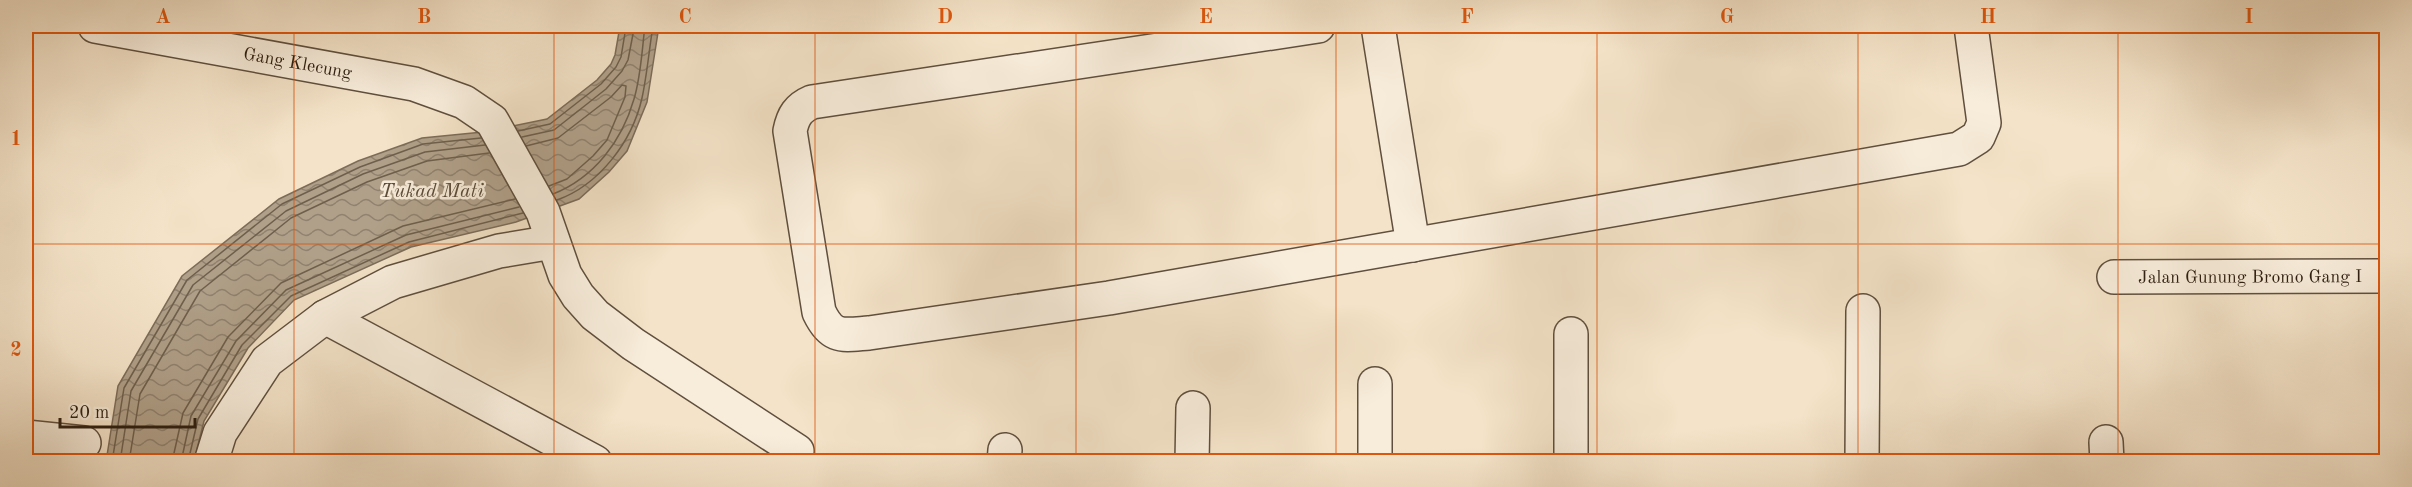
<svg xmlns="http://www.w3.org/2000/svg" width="2412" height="487" viewBox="0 0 2412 487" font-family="'Old Standard TT',serif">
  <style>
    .water { fill: url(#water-waves); stroke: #7c6c59; stroke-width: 1.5 }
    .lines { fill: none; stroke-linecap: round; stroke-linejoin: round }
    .shore { stroke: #6e5f4c; stroke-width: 1.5 }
    .street-casing { stroke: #5f4f3e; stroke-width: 36 }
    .street { stroke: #f8eddb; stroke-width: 33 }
    .grid { fill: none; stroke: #df560c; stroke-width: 1.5; stroke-opacity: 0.55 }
    .labels { text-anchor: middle; stroke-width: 5; stroke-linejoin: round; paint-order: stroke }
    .street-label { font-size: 18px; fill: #2d1e10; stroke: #f8eddb }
    .water-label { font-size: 20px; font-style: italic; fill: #5b4c3a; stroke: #f8eddb }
    .neatline { fill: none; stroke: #df560c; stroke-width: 2 }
    .grid-label { font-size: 20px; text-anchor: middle; font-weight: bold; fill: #df560c }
  </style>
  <defs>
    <pattern id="water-waves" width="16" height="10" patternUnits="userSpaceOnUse" patternTransform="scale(1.5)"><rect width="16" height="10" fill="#b0a089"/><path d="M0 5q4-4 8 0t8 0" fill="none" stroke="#90826f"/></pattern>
  </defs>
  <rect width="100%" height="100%" fill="#f4e3c8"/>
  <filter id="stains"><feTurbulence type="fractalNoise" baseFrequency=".00333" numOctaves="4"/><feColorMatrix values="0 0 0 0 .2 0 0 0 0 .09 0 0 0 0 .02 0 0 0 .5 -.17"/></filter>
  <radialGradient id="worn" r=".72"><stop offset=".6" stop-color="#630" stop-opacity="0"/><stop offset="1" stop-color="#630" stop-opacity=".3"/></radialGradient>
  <polygon class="water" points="617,26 659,26 647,102 627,151 609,172 579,199 516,222 411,247 294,300 248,348 204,421 194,461 106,462 118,386 182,276 279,199 358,161 422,138 483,132 547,119 597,80 611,64 615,55 619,32"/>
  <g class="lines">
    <g class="shore">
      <polyline points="518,131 550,124 601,84 616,67 621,57 625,33 623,26"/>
      <polyline points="522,137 554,130 606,89 622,71 628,60 633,34 631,26"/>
      <polyline points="526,146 558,138 611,97 622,85 626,86 625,97 607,140 593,156 567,179 549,186"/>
      <path d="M 553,194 C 594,178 622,141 634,99 C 641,76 642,49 645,26"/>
      <path d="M 557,200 C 599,185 632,142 642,98 C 647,75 649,50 653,26"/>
      <polyline points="112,462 124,388 187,280 282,204 360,167 423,144 481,138"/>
      <polyline points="120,462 131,391 193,285 286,211 363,174 425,152 485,145"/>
      <polyline points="129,462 140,394 200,291 291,218 367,182 427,161 489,153"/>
      <polyline points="172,462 183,413 228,337 281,283 403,226 515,199"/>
      <polyline points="181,462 191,416 236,341 286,290 406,235 519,207"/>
      <polyline points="188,462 198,419 242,345 291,296 409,242 523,213"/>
    </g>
    <defs>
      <g id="street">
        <path id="s1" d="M 95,26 L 414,84 L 464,102 L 492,121 L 543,212 L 565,275 L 578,296 L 595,315 L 633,344 L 797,451"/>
        <path d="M 1318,26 L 812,102 C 798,108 793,116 790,131 L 819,312 C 832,339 842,335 869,333 L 1109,298 L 1959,149 L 1978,137 L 1984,123 L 1971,26"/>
        <polyline points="1378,26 1413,245"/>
        <path id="s2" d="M 2114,277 L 2386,276"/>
        <polyline points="325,317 595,462"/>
        <polyline points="26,437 84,443"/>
        <polyline points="2106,442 2107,462"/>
        <polyline points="211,462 220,433 267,361 325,317 393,282 499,251 553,242"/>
        <polyline points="1004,462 1005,450"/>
        <polyline points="1192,462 1193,408"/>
        <polyline points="1375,462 1375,384"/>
        <polyline points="1571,462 1571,334"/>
        <polyline points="1862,462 1863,311"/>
      </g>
    </defs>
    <use href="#street" class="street-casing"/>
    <use href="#street" class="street"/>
  </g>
  <path class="grid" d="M 294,26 L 294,462M 554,26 L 554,462M 815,26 L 815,462M 1076,26 L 1076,462M 1336,26 L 1336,462M 1597,26 L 1597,462M 1858,26 L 1858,462M 2118,26 L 2118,462M 26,244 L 2386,244"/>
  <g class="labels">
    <g class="street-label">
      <text dy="6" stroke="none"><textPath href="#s1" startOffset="206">Gang Klecung</textPath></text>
      <text dy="6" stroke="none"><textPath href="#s2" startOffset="136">Jalan Gunung Bromo Gang I</textPath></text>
    </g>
    <g class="water-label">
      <text x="432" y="197">Tukad Mati</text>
    </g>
  </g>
  <rect width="2412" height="487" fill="none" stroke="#f4e3c8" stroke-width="66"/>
  <path d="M60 418v9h135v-9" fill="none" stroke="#2d1e10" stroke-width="3"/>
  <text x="69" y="418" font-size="18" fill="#2d1e10" stroke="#f8eddb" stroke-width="4.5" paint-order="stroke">20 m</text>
  <rect x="33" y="33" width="2346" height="421" class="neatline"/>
  <g class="grid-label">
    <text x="163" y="23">A</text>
    <text x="424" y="23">B</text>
    <text x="685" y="23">C</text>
    <text x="945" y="23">D</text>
    <text x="1206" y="23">E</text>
    <text x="1467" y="23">F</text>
    <text x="1727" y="23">G</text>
    <text x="1988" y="23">H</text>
    <text x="2249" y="23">I</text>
    <text x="16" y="145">1</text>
    <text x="16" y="356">2</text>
  </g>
  <rect width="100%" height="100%" filter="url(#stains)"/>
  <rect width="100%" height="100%" fill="url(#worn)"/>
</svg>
